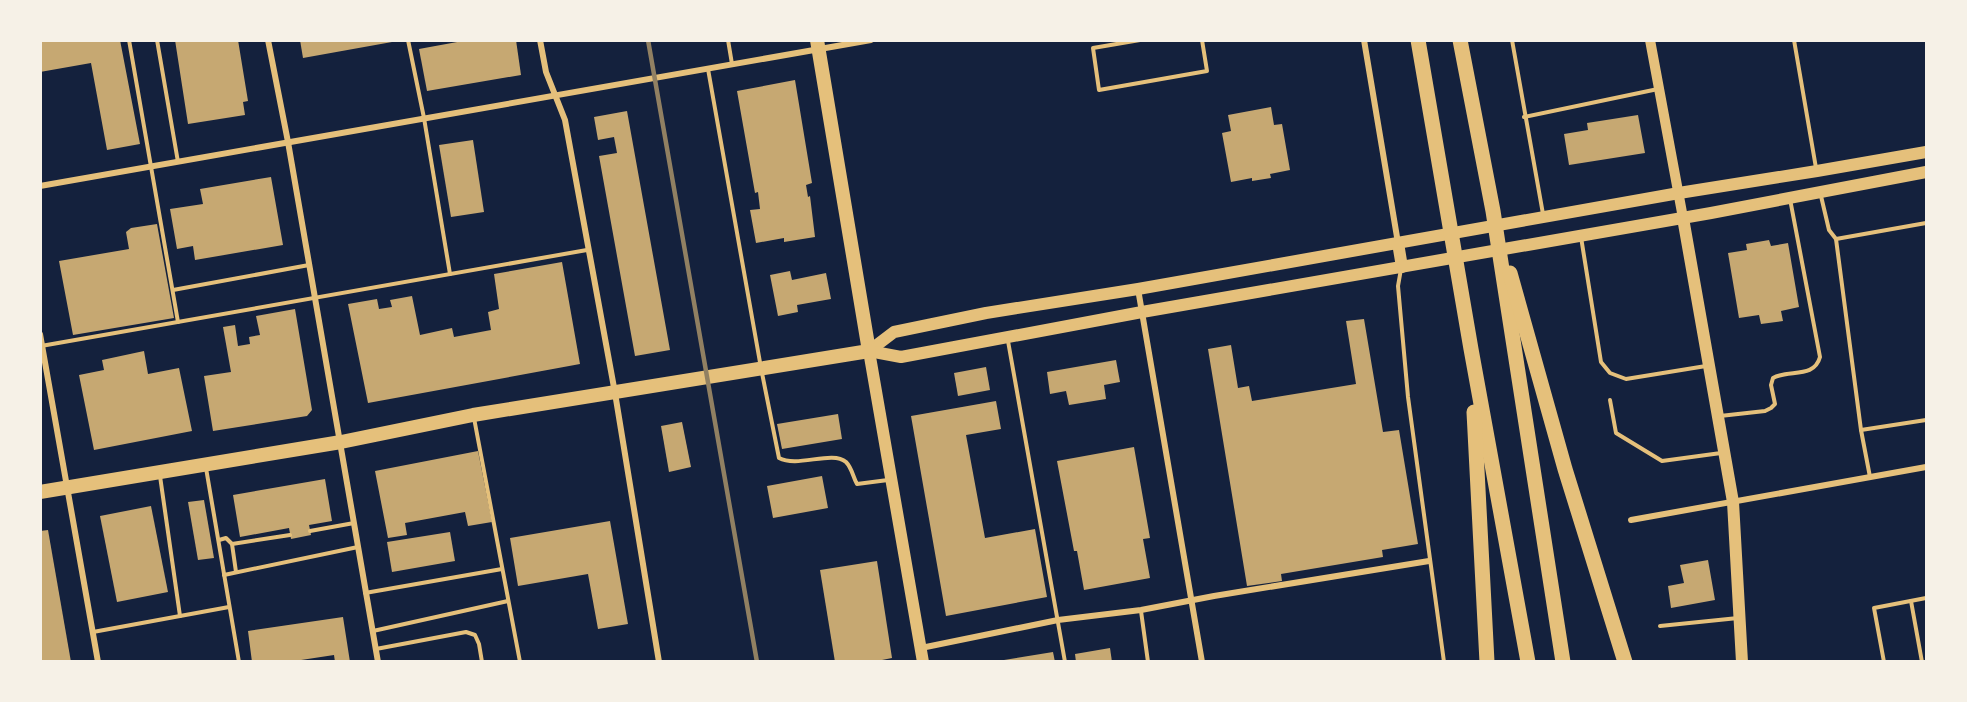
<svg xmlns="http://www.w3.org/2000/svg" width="1967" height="702" viewBox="0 0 1967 702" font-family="Figtree,sans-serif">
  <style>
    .building { fill: #c6a872 }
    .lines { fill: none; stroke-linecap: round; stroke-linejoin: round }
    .service { stroke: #e5c07b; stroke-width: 4 }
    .minor { stroke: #e5c07b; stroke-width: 6 }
    .tertiary { stroke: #e5c07b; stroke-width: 10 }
    .secondary { stroke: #e5c07b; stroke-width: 12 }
    .primary { stroke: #e5c07b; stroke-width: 14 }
    .motorway { stroke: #e5c07b; stroke-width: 15 }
    .rail { stroke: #918062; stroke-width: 4.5 }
  </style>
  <rect width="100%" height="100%" fill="#14213d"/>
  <g class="building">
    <polygon points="40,40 120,40 140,144 107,150 91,63 40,72"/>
    <polygon points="175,40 238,40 248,101 243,102 245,115 188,124"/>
    <polygon points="300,40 392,40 392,42 303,58"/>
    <polygon points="468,40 516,40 521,75 427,91 419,49"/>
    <polygon points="795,80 812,183 806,185 808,197 810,196 815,237 784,242 784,238 756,243 750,210 760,209 758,192 755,193 737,91"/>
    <polygon points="1271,107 1274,125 1282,124 1290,170 1270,174 1271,178 1252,181 1252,178 1231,182 1222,133 1231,131 1228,115"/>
    <polygon points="627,111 670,350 635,356 599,156 617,153 614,137 598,140 594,117"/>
    <polygon points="1638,115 1645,153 1569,165 1564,134 1588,130 1587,123"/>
    <polygon points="473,140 484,212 451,217 439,145"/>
    <polygon points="271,177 283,245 195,260 193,246 177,249 170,209 203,204 200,189"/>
    <polygon points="157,224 174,318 73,335 59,261 129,249 126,232 131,228"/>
    <polygon points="1769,240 1771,246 1788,243 1799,307 1781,311 1783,321 1761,324 1759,315 1739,318 1728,253 1747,250 1746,244"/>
    <polygon points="562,262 580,364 368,403 348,304 377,299 379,309 392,307 390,300 412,296 420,335 452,328 454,337 491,330 488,312 499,309 494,274"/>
    <polygon points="790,271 792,280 826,273 831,299 797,305 798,312 778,316 770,275"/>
    <polygon points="295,309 312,410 307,416 213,431 204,376 231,372 223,327 235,325 238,346 250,344 249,337 260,335 256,316"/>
    <polygon points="1364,319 1383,432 1399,430 1418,544 1382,550 1383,557 1281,574 1282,581 1247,586 1208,349 1231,345 1238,388 1249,386 1252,401 1356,384 1346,321"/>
    <polygon points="144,351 148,374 179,368 192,431 94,450 79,375 104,370 102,360"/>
    <polygon points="1116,360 1120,382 1104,385 1106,399 1069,405 1066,391 1050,394 1047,372"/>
    <polygon points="986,367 990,390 958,396 954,373"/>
    <polygon points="996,401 1001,429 966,435 985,538 1035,529 1047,597 946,616 911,416"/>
    <polygon points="838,414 842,439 782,449 777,424"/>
    <polygon points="682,422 691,467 669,472 661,426"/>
    <polygon points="1134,447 1150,538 1143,539 1150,578 1084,590 1077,551 1074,551 1057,461"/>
    <polygon points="478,451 492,522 468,526 465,512 405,523 407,535 388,538 375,471"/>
    <polygon points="822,476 828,508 773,518 767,486"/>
    <polygon points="325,479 332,521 309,525 311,535 291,539 289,528 240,537 233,495"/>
    <polygon points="204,500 214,558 198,560 188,502"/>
    <polygon points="151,506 168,592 117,602 100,516"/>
    <polygon points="610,521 628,624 598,629 588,574 518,586 510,538"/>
    <polygon points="48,530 71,662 40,662 40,531"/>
    <polygon points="450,532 455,561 392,572 387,542"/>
    <polygon points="1708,560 1715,600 1671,608 1668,586 1684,583 1680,565"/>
    <polygon points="877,561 892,658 872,662 835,662 820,570"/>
    <polygon points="343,617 350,662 335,662 334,655 288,662 252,662 248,631"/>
    <polygon points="1110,648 1112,662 1076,662 1075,654"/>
    <polygon points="1053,652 1055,662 1004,662 1004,660"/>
  </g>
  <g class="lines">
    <g class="service">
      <polyline points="129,40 178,322"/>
      <polyline points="157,40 178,162"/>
      <polyline points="408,40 424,118 450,274"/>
      <polyline points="728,40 732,64"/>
      <polyline points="1140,40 1093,48 1099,90 1207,71 1202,40"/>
      <polyline points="1512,40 1543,214"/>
      <polyline points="1794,40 1816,168"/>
      <path d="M 708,69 L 761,368 L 779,458 C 798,468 832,450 846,462 C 852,468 853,477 857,484 L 888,480"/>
      <polyline points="1524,117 1658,89"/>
      <polyline points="1821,196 1829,230 1836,239"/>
      <polyline points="1581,237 1601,362 1610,373 1626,379 1706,366"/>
      <polyline points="1401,269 1398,286 1408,397 1444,662"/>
      <polyline points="173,290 309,265"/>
      <polyline points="1008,341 1065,662"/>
      <polyline points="41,346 587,250"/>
      <polyline points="1610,400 1616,433 1662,461 1721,453"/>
      <path d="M 1720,416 L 1765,411 L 1771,408 L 1775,404 L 1771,385 L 1773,378 C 1789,369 1814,379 1820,357 L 1790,199"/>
      <polyline points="474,418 520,662"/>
      <polyline points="1861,430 1836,239 1926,223"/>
      <polyline points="206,468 239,662"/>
      <polyline points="160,476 180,616"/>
      <polyline points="1870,477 1861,430 1926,420"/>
      <polyline points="310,531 354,523"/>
      <polyline points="219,540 226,538 232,544 236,572"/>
      <polyline points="232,544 290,535"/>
      <polyline points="224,575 358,547"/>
      <polyline points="365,593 502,569"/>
      <polyline points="1911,601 1922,662"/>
      <polyline points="1141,611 1148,662"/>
      <polyline points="1660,626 1738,618"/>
      <polyline points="373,631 508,601"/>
      <polyline points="93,632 229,607"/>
      <polyline points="376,649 466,632 475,635 479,644 482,662"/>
      <polyline points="1884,662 1874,608 1926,598"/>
    </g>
    <g class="minor">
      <polyline points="268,40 288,142 378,662"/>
      <polyline points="540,40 546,72 565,120 615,393 659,662"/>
      <polyline points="1364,40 1398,243"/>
      <polyline points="40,186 871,40"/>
      <polyline points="1138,289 1202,662"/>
      <polyline points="40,334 98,662"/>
      <polyline points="1631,520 1926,467"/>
      <polyline points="921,648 1058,620 1141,610 1214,596 1429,561"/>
    </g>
    <polyline class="tertiary" points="1650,40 1683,218"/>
    <g class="secondary">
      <polyline points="1683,218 1733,502 1742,662"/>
      <polyline points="1398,243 1402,267"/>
      <polyline points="869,351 894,332 986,313 1138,289 1679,193 1817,171 1926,152"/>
      <polyline points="869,351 901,357 1142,312 1711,213 1926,172"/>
      <polyline points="869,351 923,662"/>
    </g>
    <polyline class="primary" points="40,492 341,442 473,415 869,351 817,40"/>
    <g class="motorway">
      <polyline points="1418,40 1471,349 1528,662"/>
      <polyline points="1460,40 1493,211 1563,662"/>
      <polyline points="1510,273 1565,469 1625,662"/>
      <polyline points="1474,412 1487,662"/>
    </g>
    <polyline class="rail" points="648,40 757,662"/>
  </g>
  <rect width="1967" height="702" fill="none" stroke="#f6f1e7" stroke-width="84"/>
</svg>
